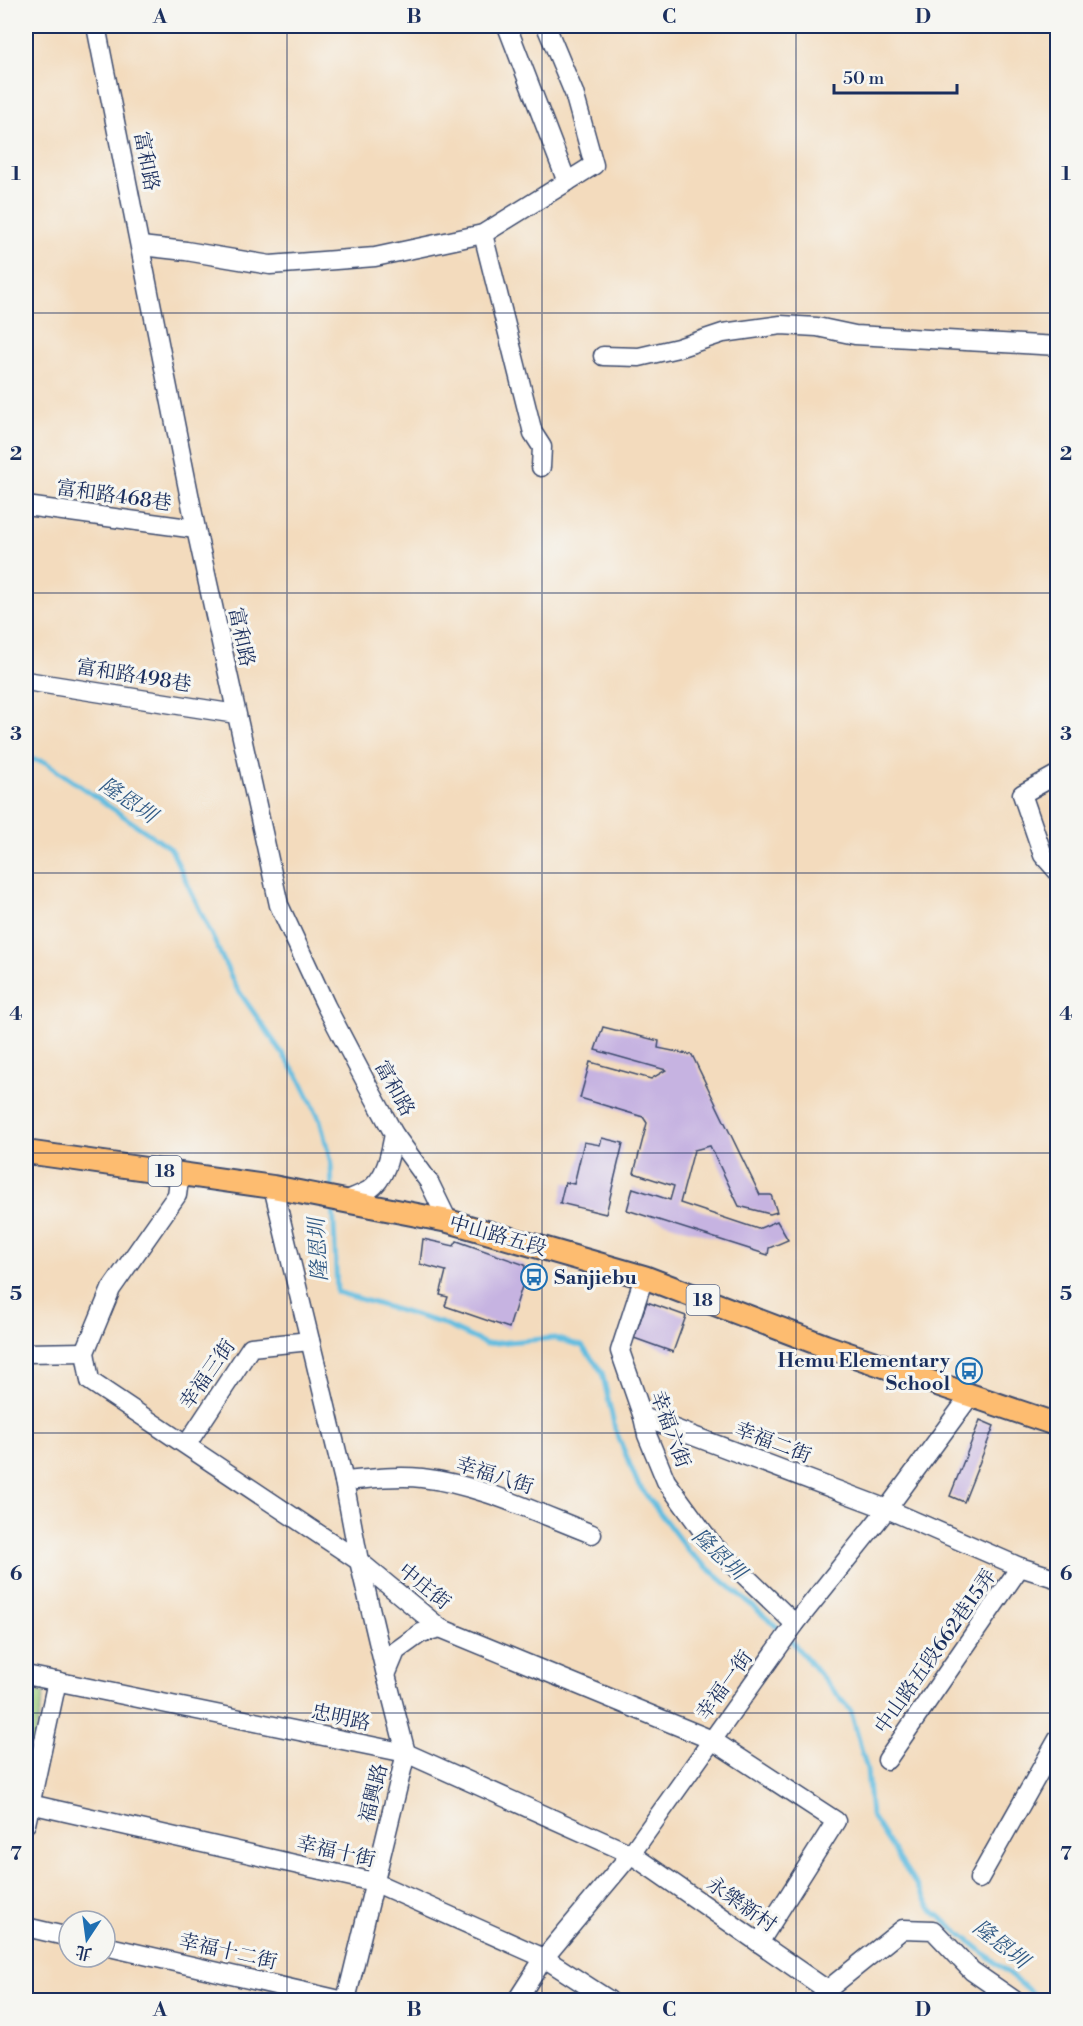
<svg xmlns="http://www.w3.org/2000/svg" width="1083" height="2026" viewBox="0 0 1083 2026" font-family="'Libre Bodoni','Noto Serif TC',serif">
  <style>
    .green { fill: #9dce7d; stroke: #5c7e6e; stroke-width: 1.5 }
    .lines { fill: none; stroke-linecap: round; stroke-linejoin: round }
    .stream { stroke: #63bde0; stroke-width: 5 }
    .building { fill: #c6b3e1 }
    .minor-casing { stroke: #3b496c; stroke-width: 21 }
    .major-casing { stroke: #3b496c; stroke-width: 26 }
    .minor { stroke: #fff; stroke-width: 18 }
    .major { stroke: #fdbc70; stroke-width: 22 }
    .grid { fill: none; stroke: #1b2f5e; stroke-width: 1.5; stroke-opacity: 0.55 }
    .labels { text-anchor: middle; stroke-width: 6; stroke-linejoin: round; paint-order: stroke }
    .shield { fill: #f6f6f2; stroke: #5d6b8a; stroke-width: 1.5 }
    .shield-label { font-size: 18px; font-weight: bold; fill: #1b2f5e }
    .street-label { font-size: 20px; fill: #1b2f5e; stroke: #f6f6f2 }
    .poi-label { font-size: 20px; font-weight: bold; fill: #1b2f5e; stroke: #f6f6f2; text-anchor: start }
    .water-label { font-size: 21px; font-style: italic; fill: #315a85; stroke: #f6f6f2 }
    .neatline { fill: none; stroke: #1b2f5e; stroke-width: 2 }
    .grid-label { font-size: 20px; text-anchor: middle; font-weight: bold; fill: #1b2f5e }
  </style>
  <rect width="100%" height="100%" fill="#f6f6f2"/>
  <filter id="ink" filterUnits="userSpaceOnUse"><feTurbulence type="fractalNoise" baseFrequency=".0167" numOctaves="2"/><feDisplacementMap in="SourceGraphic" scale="12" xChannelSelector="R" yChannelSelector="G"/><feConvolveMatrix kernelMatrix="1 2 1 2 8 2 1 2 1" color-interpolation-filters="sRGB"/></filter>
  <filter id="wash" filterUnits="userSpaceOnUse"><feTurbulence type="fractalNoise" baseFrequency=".008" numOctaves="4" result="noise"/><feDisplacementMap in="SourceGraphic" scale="24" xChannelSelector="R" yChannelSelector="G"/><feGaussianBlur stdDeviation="1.35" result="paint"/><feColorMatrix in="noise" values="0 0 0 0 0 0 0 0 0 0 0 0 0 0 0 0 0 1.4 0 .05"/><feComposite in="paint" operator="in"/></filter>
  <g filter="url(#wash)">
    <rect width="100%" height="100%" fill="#f3dbbd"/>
    <polygon class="green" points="26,1689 44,1693 26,1778"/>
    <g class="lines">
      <g class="stream">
        <polyline points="26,758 45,762 171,849 236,987 300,1079 320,1120 331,1163 332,1192"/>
        <polyline points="333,1204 337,1292 441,1323 486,1344 554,1338 582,1346 602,1372 615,1429 638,1484 689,1552 777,1627"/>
        <polyline points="788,1637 851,1711 867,1770 871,1815 933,1911 1037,1997 1045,2000"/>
      </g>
    </g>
    <g id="blocks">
      <g class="building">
        <polygon points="603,1027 659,1041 658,1048 692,1055 760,1195 771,1195 777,1212 770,1214 739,1206 710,1146 694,1150 680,1203 758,1229 777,1221 788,1240 769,1248 768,1255 627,1210 633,1188 670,1200 674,1186 634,1173 647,1123 643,1117 580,1098 590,1062 651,1079 666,1070 595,1050"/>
        <polygon points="602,1138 623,1143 606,1214 560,1203 565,1182 574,1184 584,1142 600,1145"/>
        <polygon points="423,1239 454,1246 457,1241 525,1265 524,1280 509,1328 445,1306 448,1297 440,1295 446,1271 420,1264"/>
        <polygon points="647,1302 686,1316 673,1352 634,1338"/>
        <polygon points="980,1420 994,1426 964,1502 950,1496"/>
      </g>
    </g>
  </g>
  <g filter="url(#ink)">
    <use href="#blocks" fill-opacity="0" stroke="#3b496c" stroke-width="1.5"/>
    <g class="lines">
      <defs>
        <g id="minor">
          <polyline points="96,26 196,529 279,905 326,1006 370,1090 394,1134 429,1182 448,1221"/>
          <polyline points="507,26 567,182"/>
          <polyline points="483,234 533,433 542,447 541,467"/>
          <polyline points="141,246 186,251 270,265 375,257 483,234 594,165 574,93 546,26"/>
          <polyline points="603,356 639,357 678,348 723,333 781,325 817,327 855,335 1058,346"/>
          <polyline points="26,506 196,529"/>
          <polyline points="26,681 236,714"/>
          <polyline points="1058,774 1022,794 1043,855 1058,872"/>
          <polyline points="180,1173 177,1195 111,1289 85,1352 90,1381 359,1561 440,1628 712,1740 836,1821 759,1943"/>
          <polyline points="273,1187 344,1481 359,1561 386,1675 406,1753 346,2000"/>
          <path d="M 347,1200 C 354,1197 362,1194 369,1190 C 387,1177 390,1154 394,1134"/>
          <polyline points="644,1277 620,1351 643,1417 647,1435 666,1481 712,1544 795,1624"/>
          <polyline points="26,1353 85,1352"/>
          <polyline points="643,1417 887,1509 1020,1567 1058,1579"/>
          <polyline points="187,1444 251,1347 310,1341"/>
          <path d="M 344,1481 C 370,1479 396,1475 422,1478 C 478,1484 540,1514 592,1534"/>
          <polyline points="26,1675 406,1753 631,1854 827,1990 820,2000"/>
          <polyline points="386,1675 396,1651 421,1633 440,1628"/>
          <polyline points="887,1760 1020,1567"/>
          <polyline points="30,1804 374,1882 544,1958 609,2000"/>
          <polyline points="26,1824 57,1681"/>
          <polyline points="979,1879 1058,1739"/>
          <polyline points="26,1927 69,1937"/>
          <polyline points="105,1946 340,2000"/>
          <polyline points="827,1990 903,1929 933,1930 972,1971 1014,2000"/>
          <polyline points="517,2000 544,1958 631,1854 795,1624 887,1509 970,1396"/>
        </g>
        <polyline id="major" points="26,1152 273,1187 448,1221 644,1277 825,1346 1058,1425"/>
      </defs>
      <use href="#minor" class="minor-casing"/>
      <use href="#major" class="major-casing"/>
      <use href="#minor" class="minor"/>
      <use href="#major" class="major"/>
    </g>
  </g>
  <path class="grid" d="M 287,26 L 287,2000M 542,26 L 542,2000M 796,26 L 796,2000M 26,313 L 1058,313M 26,593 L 1058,593M 26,873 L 1058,873M 26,1153 L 1058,1153M 26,1433 L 1058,1433M 26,1713 L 1058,1713"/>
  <defs>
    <symbol id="bus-ring" viewBox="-11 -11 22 22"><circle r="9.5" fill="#f6f6f2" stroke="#1f6fb2" stroke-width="1.5"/><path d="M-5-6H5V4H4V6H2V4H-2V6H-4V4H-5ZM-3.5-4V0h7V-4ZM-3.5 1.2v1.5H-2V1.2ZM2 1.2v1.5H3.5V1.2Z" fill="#1f6fb2"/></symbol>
  </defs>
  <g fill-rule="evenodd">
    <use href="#bus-ring" x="519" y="1262" width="30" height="30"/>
    <use href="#bus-ring" x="954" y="1356" width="30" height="30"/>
  </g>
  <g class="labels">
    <g class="shield">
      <rect x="148.5" y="1156" width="33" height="30" rx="4.5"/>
      <rect x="686.5" y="1285" width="33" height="30" rx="4.5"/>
    </g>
    <g class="shield-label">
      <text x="165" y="1177">18</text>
      <text x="703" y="1306">18</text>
    </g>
    <g class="street-label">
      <text transform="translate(147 161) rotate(79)" y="7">富和路</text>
      <text transform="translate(114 495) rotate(8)" y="7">富和路468巷</text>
      <text transform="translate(242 637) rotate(78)" y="7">富和路</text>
      <text transform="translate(134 675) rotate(9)" y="7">富和路498巷</text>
      <text transform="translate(395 1088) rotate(61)" y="7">富和路</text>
      <text transform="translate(498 1235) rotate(16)" y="7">中山路五段</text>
      <text transform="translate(207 1374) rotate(-55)" y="7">幸福三街</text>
      <text transform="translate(671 1429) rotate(70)" y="7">幸福六街</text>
      <text transform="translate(773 1442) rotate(21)" y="7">幸福二街</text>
      <text transform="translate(495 1475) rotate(18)" y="7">幸福八街</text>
      <text transform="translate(425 1586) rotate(39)" y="7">中庄街</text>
      <text transform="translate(935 1651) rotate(-55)" y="7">中山路五段662巷15弄</text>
      <text transform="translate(724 1685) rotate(-54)" y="7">幸福一街</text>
      <text transform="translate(341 1717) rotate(12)" y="7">忠明路</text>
      <text transform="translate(373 1793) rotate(-76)" y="7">福興路</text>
      <text transform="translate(336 1851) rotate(13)" y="7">幸福十街</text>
      <text transform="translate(742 1904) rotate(35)" y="7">永樂新村</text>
      <text transform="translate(228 1951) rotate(13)" y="7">幸福十二街</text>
    </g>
    <g class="poi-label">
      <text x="554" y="1284">Sanjiebu</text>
      <text x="950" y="1367" text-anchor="end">Hemu Elementary<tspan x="950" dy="23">School</tspan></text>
    </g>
    <g class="water-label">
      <text transform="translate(128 800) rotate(34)" y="7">隆恩圳</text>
      <text transform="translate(318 1250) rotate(-93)" y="7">隆恩圳</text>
      <text transform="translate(719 1554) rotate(43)" y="7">隆恩圳</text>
      <text transform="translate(1001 1944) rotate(38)" y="7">隆恩圳</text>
    </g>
  </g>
  <rect width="1083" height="2026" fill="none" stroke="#f6f6f2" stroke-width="66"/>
  <g transform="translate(87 1939) rotate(193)"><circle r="28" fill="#f6f6f2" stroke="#9ea6b7" stroke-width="1.5"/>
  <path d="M0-4.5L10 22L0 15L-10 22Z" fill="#1f6fb2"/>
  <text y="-9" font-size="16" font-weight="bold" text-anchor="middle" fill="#1b2f5e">北</text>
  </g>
  <path d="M834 84v9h123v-9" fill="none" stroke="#1b2f5e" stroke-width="3"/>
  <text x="843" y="84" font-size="18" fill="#1b2f5e" stroke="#f6f6f2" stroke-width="4.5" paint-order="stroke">50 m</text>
  <rect x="33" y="33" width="1017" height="1960" class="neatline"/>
  <g class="grid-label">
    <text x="160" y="23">A</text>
    <text x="414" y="23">B</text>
    <text x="669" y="23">C</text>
    <text x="923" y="23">D</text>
    <text x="16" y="180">1</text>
    <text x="1066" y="180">1</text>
    <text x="16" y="460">2</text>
    <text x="1066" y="460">2</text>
    <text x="16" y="740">3</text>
    <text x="1066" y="740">3</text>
    <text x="16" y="1020">4</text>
    <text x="1066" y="1020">4</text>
    <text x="16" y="1300">5</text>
    <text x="1066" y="1300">5</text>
    <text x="16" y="1580">6</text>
    <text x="1066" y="1580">6</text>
    <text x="16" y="1860">7</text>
    <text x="1066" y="1860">7</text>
    <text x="160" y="2016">A</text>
    <text x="414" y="2016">B</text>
    <text x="669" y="2016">C</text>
    <text x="923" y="2016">D</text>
  </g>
</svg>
